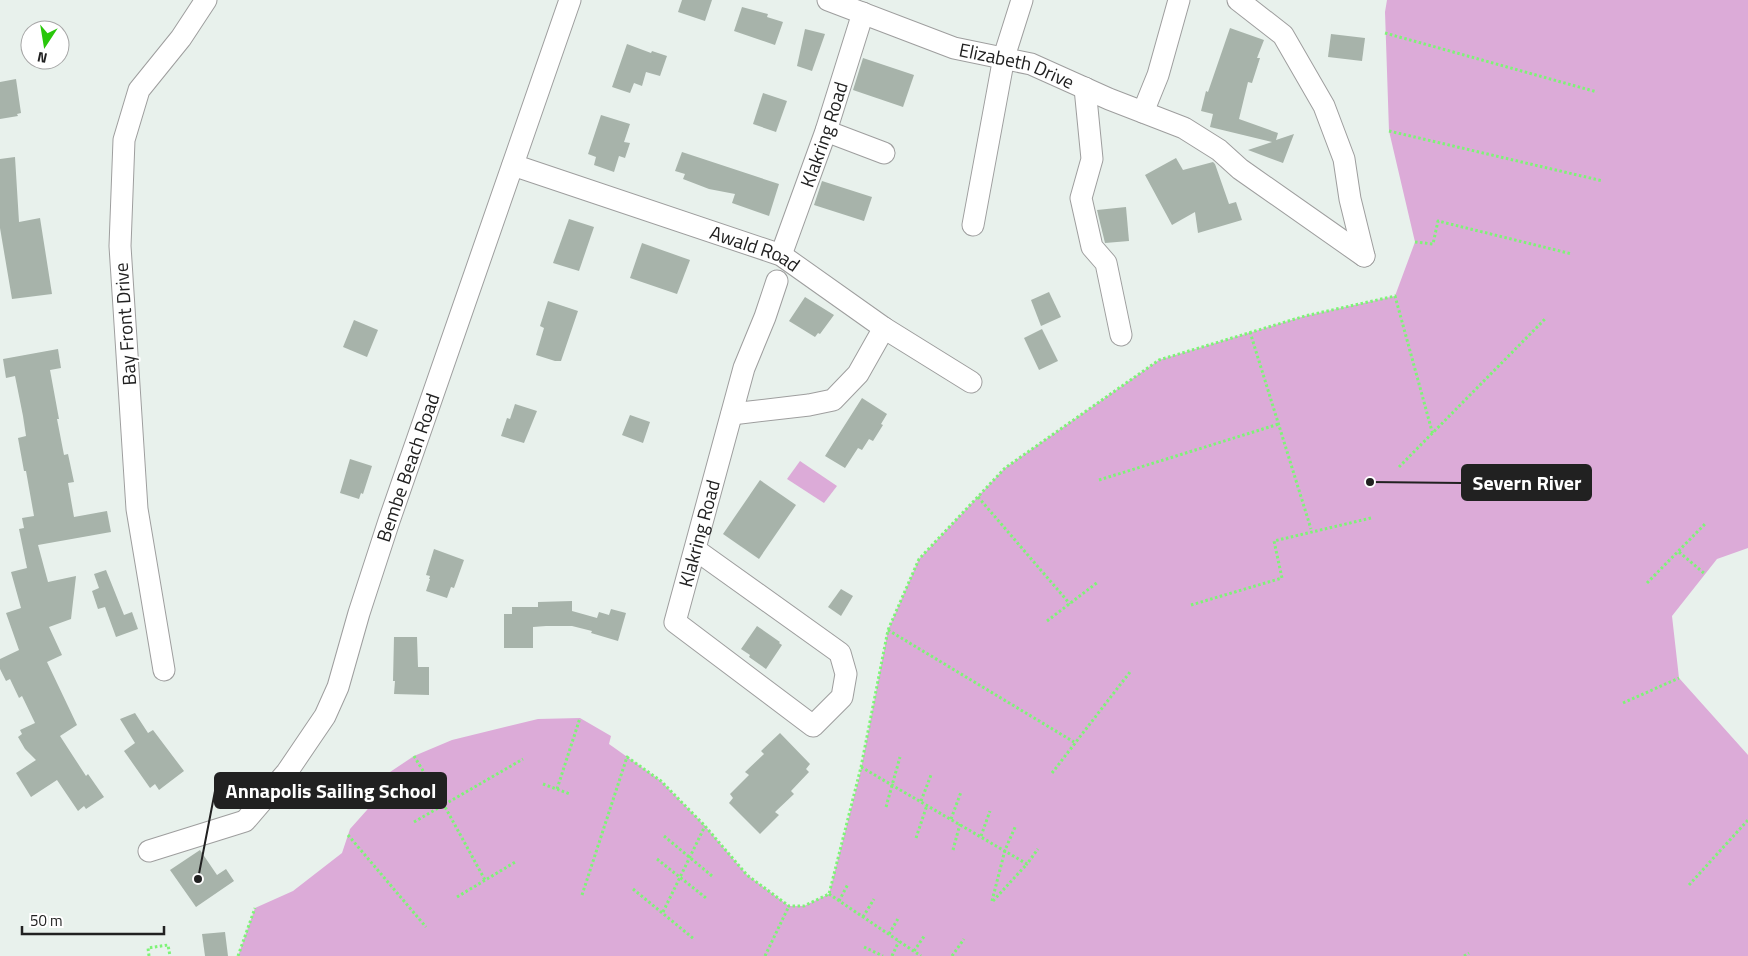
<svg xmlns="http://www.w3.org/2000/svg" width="1748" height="956" viewBox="0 0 1748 956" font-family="'Titillium Web',sans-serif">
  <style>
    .water { fill: #dcabd8 }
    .building { fill: #a7b3aa }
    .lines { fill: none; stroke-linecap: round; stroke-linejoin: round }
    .minor-casing { stroke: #9e9e9e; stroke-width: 23 }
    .path { stroke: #7ef377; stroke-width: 3; stroke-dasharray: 2.5 2.5; stroke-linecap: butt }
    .minor { stroke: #fff; stroke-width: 21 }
    .labels { text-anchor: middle; stroke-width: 4; stroke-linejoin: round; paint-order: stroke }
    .street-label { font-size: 19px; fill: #212121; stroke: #fff }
    .leader { fill: none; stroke: #212121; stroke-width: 2 }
    .callout-dot { fill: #212121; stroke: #fff; stroke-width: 2 }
    .callout { fill: #212121; stroke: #212121; stroke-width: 2 }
    .callout-label { font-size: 20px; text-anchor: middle; font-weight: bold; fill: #fff }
  </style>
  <rect width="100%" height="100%" fill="#e8f1ec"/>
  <g class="water">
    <polygon points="1387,0 1748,0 1748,548 1717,559 1672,616 1679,678 1748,755 1748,956 238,956 255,908 293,891 342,853 350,829 383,792 387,774 414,756 452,740 538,719 580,718 611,736 609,744 661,781 705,826 747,875 789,906 804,906 829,894 860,774 888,630 919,559 1005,468 1159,360 1305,316 1395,296 1415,242 1389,131 1385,12"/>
    <polygon points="800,461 837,486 824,503 787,479"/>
  </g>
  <g class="building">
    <polygon points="682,0 712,0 705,21 678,12"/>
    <polygon points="742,7 768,14 767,17 783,22 775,45 734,31"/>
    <polygon points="1230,28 1264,40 1257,58 1260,58 1252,83 1248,82 1239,119 1278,133 1276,140 1294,134 1283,163 1248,150 1272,142 1210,127 1213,114 1201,111 1206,91 1208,92"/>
    <polygon points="805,29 825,34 812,71 797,66"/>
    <polygon points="1331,34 1365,38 1362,61 1328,57"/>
    <polygon points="627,44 651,53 652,51 667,56 660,76 646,72 642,86 634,83 630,93 612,87"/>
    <polygon points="863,58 914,75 903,107 853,90"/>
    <polygon points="16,79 21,113 17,114 18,116 0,119 0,82"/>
    <polygon points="763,93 787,101 776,132 753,124"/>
    <polygon points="601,115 630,124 624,142 630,143 625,158 619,156 614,172 594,165 596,157 588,154"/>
    <polygon points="682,152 779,184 769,216 732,203 735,194 709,189 683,179 685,174 675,171"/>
    <polygon points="15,157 19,222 40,218 52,294 12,299 0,228 0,159"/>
    <polygon points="1176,158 1183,170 1213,162 1215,164 1229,204 1236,202 1242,220 1198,233 1195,212 1172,225 1145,175"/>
    <polygon points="822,181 872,197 864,221 814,205"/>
    <polygon points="1126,207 1129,241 1105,243 1097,210"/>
    <polygon points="569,219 594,227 579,271 553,263"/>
    <polygon points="642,243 690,260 677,294 630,278"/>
    <polygon points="1049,292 1061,317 1041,326 1031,300"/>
    <polygon points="805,297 834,315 820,334 818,333 815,337 789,321"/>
    <polygon points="548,301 578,311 561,361 555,361 536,355 544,328 540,326"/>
    <polygon points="354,320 378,330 367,357 343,347"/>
    <polygon points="1042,329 1058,361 1039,370 1024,338"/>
    <polygon points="58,349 61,368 50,370 59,419 57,419 64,455 68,454 74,482 68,483 74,517 107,511 111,532 38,545 48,582 76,576 71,619 49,627 62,655 47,662 77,725 60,736 86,776 88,774 104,797 86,809 84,806 78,811 57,780 31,797 16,773 36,760 25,749 18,737 22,734 20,730 35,723 22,696 19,698 10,679 6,681 0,669 0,659 19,650 6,613 21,608 11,572 27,568 19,529 24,528 22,518 34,516 26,471 24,471 18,438 26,436 23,416 15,376 6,378 3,359"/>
    <polygon points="862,398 887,414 881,424 883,425 873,441 869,439 862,450 858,448 845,468 825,456"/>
    <polygon points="515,404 537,411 524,443 501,436 507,418 510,419"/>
    <polygon points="630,415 650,422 643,443 622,435"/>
    <polygon points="350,459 372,466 363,494 361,493 359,499 340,493"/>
    <polygon points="760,480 796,505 759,559 723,534"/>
    <polygon points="434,549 464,560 454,588 451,587 447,598 426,591 430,579 429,579 430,576 426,575"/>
    <polygon points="106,570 124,615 132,612 138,629 116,637 105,607 98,609 92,591 99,588 94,574"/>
    <polygon points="841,589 853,596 841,616 828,607"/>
    <polygon points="572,601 572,611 597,618 599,612 609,615 611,609 626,613 618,641 591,633 592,631 572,626 546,626 533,627 533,648 504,648 504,614 512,614 512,607 538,607 538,602"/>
    <polygon points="757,626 780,642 779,643 782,645 766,669 749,657 750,655 741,649"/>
    <polygon points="394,637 417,637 418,667 429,667 429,695 394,694 395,681 393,681"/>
    <polygon points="135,713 148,733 153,730 184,771 159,790 155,784 150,788 124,751 135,743 120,719"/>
    <polygon points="780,733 810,764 806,769 809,772 791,791 794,794 775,812 779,815 760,834 729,803 733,798 730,794 749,775 745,772 764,754 761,751"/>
    <polygon points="200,850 217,875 226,869 234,881 196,907 170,870"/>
    <polygon points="225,932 228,956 205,956 202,934"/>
  </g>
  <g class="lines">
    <defs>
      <g id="minor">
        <path id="s1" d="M 828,0 L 954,48 L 1031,64 L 1109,99 L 1184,128 L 1219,150 L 1240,169 L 1364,256"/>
        <polyline points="1238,0 1283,35 1324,106 1344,159 1350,199 1364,256"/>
        <polyline points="1085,88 1092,159 1081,198 1092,247 1106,263 1121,335"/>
        <polyline points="1143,112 1158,75 1179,0"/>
        <polyline points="826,131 884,153"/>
        <path id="s2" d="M 513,165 L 781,255 L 884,328 L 971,382"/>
        <polyline points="973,225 1004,57 1022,0"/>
        <path id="s3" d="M 781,255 L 826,131 L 863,13"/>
        <polyline points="732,414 809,405 833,400 858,374 884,328"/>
        <path id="s4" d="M 696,550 L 840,653 L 846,674 L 842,697 L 813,726 L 675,622 L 744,368 L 765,317 L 777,281"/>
        <polyline points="164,670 137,509 120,246 124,140 139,90 181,38 206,0"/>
        <path id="s5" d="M 149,851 L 245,821 L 287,772 L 325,716 L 338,687 L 359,613 L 389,521 L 570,0"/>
      </g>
    </defs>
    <use href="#minor" class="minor-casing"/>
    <g class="path">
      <polyline points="1385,33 1597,92"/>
      <polyline points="1389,131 1603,181"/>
      <polyline points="1415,242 1433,244 1438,221 1572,254"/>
      <polyline points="1250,332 1311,529"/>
      <polyline points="1399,467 1545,319"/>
      <polyline points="1099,480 1279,424"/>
      <polyline points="978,497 1070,604"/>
      <polyline points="1679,552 1705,574"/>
      <polyline points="1647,583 1705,524"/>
      <polyline points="1191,605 1282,578 1274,541 1371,518"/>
      <polyline points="1047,621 1098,582"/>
      <polyline points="888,630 1074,742"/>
      <polyline points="1623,703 1679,678"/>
      <polyline points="414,756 444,805 485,880"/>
      <polyline points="861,767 1027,864 1038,849"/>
      <polyline points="1052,773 1130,672"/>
      <polyline points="543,784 570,794"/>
      <polyline points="557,789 580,718"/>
      <polyline points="921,801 931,775"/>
      <polyline points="404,807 433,789"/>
      <polyline points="886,807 900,757"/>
      <polyline points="951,819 961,792"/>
      <polyline points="414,822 523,759"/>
      <polyline points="348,835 426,927"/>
      <polyline points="664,836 712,876"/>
      <polyline points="981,836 990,811"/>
      <polyline points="916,838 927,805"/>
      <polyline points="953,850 960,824"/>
      <polyline points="657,859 706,898"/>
      <polyline points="1689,885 1748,820"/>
      <polyline points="633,889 694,939"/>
      <polyline points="829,894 921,956"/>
      <polyline points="582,895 627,757 661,781 705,826 747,875 789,906 804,906 829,894 861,767 888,630 919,559 1005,468 1159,360 1305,316 1395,296 1433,435"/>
      <polyline points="457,897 517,861"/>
      <polyline points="839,901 848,884"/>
      <polyline points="992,901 1005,850 1016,825"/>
      <polyline points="993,901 1027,864"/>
      <polyline points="663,912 705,826"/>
      <polyline points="863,917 874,899"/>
      <polyline points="889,934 899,917"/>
      <polyline points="864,947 883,956"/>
      <polyline points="914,951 925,935"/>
      <polyline points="149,956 148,948 168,945 170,956"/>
      <polyline points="238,956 255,908"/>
      <polyline points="765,956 789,906"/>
      <polyline points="892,956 899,941"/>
      <polyline points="952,956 964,939"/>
      <polyline points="1464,956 1469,953"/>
    </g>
    <use href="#minor" class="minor"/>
  </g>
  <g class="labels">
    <g class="street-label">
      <text dy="7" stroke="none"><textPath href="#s1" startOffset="200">Elizabeth Drive</textPath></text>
      <text dy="7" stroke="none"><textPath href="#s3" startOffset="128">Klakring Road</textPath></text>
      <text dy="7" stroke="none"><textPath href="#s2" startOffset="256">Awald Road</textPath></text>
      <text transform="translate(125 324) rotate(-94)" y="7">Bay Front Drive</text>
      <text dy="7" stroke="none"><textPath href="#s5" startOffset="495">Bembe Beach Road</textPath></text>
      <text dy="7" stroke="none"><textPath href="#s4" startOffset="528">Klakring Road</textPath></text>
    </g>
  </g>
  <path class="leader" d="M1370 482L1462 483M198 879L215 791"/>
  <g class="callout-dot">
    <circle cx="1370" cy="482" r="5"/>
    <circle cx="198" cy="879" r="5"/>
  </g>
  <g class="callout">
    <rect x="1462" y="465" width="129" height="35" rx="5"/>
    <rect x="215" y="773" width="231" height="35" rx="5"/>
  </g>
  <g class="callout-label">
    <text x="1527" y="490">Severn River</text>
    <text x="331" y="798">Annapolis Sailing School</text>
  </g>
  <g transform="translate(45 45) rotate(192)"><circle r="24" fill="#ffffff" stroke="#a6a6a6"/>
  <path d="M0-4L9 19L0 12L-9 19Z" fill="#29c70b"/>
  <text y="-8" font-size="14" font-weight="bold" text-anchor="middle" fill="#212121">N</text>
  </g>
  <path d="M22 926v8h142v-8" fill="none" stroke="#212121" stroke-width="2.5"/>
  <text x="30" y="926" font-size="15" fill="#212121" stroke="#ffffff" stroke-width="4" paint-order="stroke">50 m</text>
</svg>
